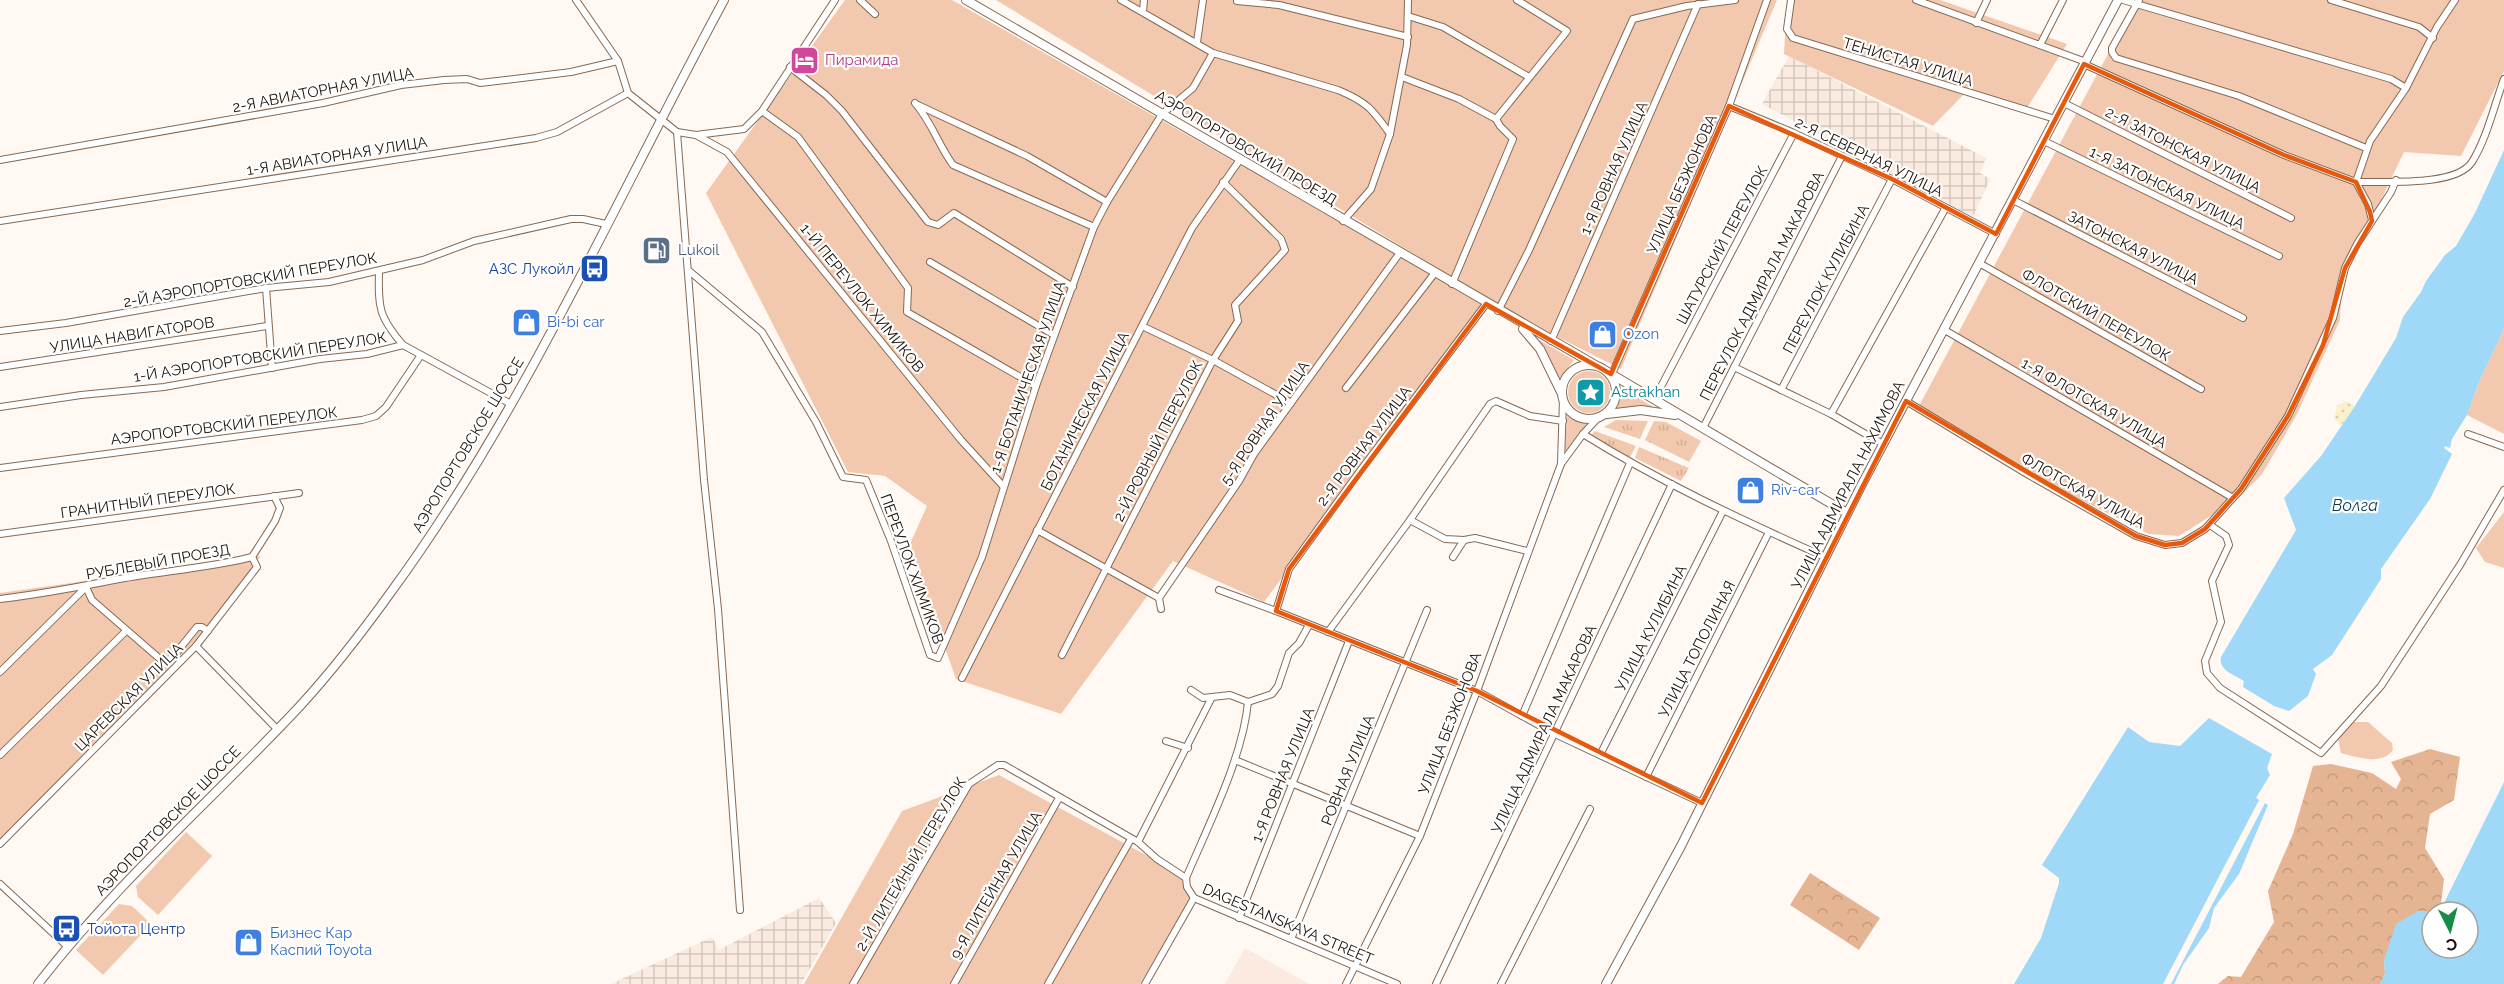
<svg xmlns="http://www.w3.org/2000/svg" width="2504" height="984" viewBox="0 0 2504 984" font-family="Raleway,sans-serif">
  <style>
    .industrial { fill: url(#industrial-grid) }
    .built { fill: #faeadf }
    .green { fill: #f2c9ae }
    .forest { fill: url(#forest-crowns) }
    .sand { fill: url(#sand-dots) }
    .park { fill: url(#park-tufts) }
    .water { fill: #9fd9f7; fill-rule: evenodd }
    .pier { fill: #fff8f3 }
    .lines { fill: none; stroke-linecap: round; stroke-linejoin: round }
    .minor-casing { stroke: #856955; stroke-width: 8 }
    .major-casing { stroke: #856955; stroke-width: 10 }
    .minor { stroke: #fff; stroke-width: 6 }
    .major { stroke: #fff; stroke-width: 8 }
    .marked { fill: none; stroke: #e8590c; stroke-width: 4.5; stroke-linejoin: round }
    .labels { text-anchor: middle; stroke-width: 4.5; stroke-linejoin: round; paint-order: stroke }
    .hotel-label { font-size: 15px; fill: #b23c85; stroke: #fff; text-anchor: start }
    .street-label { font-size: 15px; fill: #1c1109; stroke: #fff }
    .service-label { font-size: 15px; fill: #4e5e75; stroke: #fff; text-anchor: start }
    .transit-label { font-size: 15px; fill: #164399; stroke: #fff; text-anchor: end }
    .shop-label { font-size: 15px; fill: #366cbe; stroke: #fff; text-anchor: start }
    .culture-label { font-size: 15px; fill: #0d838f; stroke: #fff; text-anchor: start }
    .water-label { font-size: 16px; font-style: italic; fill: #093b50; stroke: #fff }
  </style>
  <defs>
    <pattern id="industrial-grid" width="8" height="8" patternUnits="userSpaceOnUse" patternTransform="scale(1.5)"><rect width="8" height="8" fill="#faeadf"/><path d="M0 4h8M4 0v8" fill="none" stroke="#d6c8be"/></pattern>
    <pattern id="forest-crowns" width="20" height="18" patternUnits="userSpaceOnUse" patternTransform="scale(1.5)"><rect width="20" height="18" fill="#e5b492"/><path d="M2 6a3 3 0 1 1 6 0M12 15a3 3 0 1 1 6 0" fill="none" stroke="#c49a7d"/></pattern>
    <pattern id="sand-dots" width="8" height="8" patternUnits="userSpaceOnUse" patternTransform="scale(1.5)"><rect width="8" height="8" fill="#faf0ca"/><path d="M2 2h.1M6 6h.1" fill="none" stroke="#d6cdac" stroke-width="1.8" stroke-linecap="round"/></pattern>
    <pattern id="park-tufts" width="24" height="20" patternUnits="userSpaceOnUse" patternTransform="scale(1.5)"><rect width="24" height="20" fill="#f2c9ae"/><path d="M3 7l-1-3M5 7V3M7 7l1-3M15 17l-1-3M17 17v-4M19 17l1-3" fill="none" stroke="#cfac94"/></pattern>
  </defs>
  <rect width="100%" height="100%" fill="#fff8f3"/>
  <g class="industrial">
    <polygon points="1789,56 1986,158 1980,173 1990,179 1973,217 1762,104"/>
    <polygon points="819,898 836,923 801,984 611,984 712,937 719,950"/>
  </g>
  <polygon class="built" points="1245,948 1309,984 1225,984"/>
  <g class="green">
    <polygon points="845,0 952,0 1484,305 1264,602 1173,561 1061,714 956,679 909,546 927,506 885,476 848,472 706,193"/>
    <polygon points="996,0 1777,0 1621,369 1518,317"/>
    <polygon points="1787,0 1940,0 2067,44 2027,108 1969,89 1933,126 1784,54"/>
    <polygon points="2137,0 2504,0 2504,71 2461,156 2404,152 2342,281 2340,320 2296,416 2262,474 2239,498 2179,536 2149,534 2032,475 1919,406"/>
    <polygon points="2504,329 2504,434 2467,415 2480,380"/>
    <polygon points="1539,340 1574,360 1560,378 1538,341"/>
    <circle cx="1589" cy="392" r="21"/>
    <polygon points="1621,388 1657,409 1617,408"/>
    <polygon points="1567,416 1587,424 1567,451 1565,450"/>
    <polygon points="2504,512 2504,568 2485,562 2476,548"/>
    <polygon points="261,556 194,642 0,842 0,593"/>
    <path d="M 2354,722 L 2368,722 L 2392,743 L 2393,750 C 2381,766 2357,757 2341,753 L 2338,739 Z"/>
    <polygon points="999,775 1179,873 1190,901 1140,984 804,984 902,811"/>
    <polygon points="186,832 212,856 158,915 138,897 136,886"/>
    <polygon points="119,904 132,906 151,924 103,975 76,950"/>
  </g>
  <g class="forest">
    <polygon points="2430,749 2460,757 2454,800 2430,814 2425,848 2444,879 2440,911 2418,911 2384,960 2385,974 2380,984 2218,984 2228,976 2241,977 2274,922 2268,891 2293,834 2313,766 2331,764 2372,773 2396,789 2401,779 2391,762"/>
    <polygon points="1810,873 1880,918 1859,950 1790,905"/>
  </g>
  <polygon class="sand" points="2346,401 2355,406 2341,426 2334,418 2337,406"/>
  <g class="park">
    <polygon points="1616,420 1648,421 1640,439 1604,427"/>
    <polygon points="1654,421 1666,422 1701,441 1689,462 1645,440"/>
    <polygon points="1595,431 1636,446 1630,457 1590,436"/>
    <polygon points="1639,447 1689,468 1681,481 1635,458"/>
  </g>
  <g class="water">
    <path d="M 2504,150 L 2504,329 L 2480,380 L 2467,415 L 2452,439 L 2450,448 L 2445,446 L 2444,448 L 2452,454 L 2430,499 L 2381,569 L 2381,579 L 2332,655 L 2313,669 L 2316,674 L 2308,696 L 2289,711 L 2274,706 L 2243,687 L 2244,681 C 2234,675 2218,670 2221,657 L 2296,530 L 2284,498 L 2321,456 L 2355,406 L 2396,338 L 2403,317 L 2421,292 L 2426,281 L 2445,255 L 2456,246 L 2475,213 Z"/>
    <polygon points="2209,718 2272,754 2267,768 2270,775 2256,798 2268,805 2239,874 2214,908 2209,928 2183,965 2174,984 2014,984 2041,938 2059,883 2059,878 2042,865 2128,727 2149,742 2180,746"/>
    <path d="M 2504,782 L 2504,984 L 2380,984 L 2385,974 L 2384,960 L 2396,924 L 2418,911 L 2440,911 ZM 2432,912 L 2468,912 L 2468,948 L 2432,948 Z"/>
  </g>
  <polygon class="pier" points="2259,800 2265,803 2171,984 2163,984"/>
  <g class="lines">
    <defs>
      <g id="minor">
        <polyline points="576,0 618,61 628,93"/>
        <polyline points="860,0 875,14"/>
        <polyline points="1791,0 1787,29 1793,38 2055,119"/>
        <polyline points="1916,0 2086,62"/>
        <polyline points="2123,0 2391,79 2406,88"/>
        <polyline points="2139,0 2112,48 2112,52 2116,58 2239,96 2366,148"/>
        <polyline points="2331,0 2419,27 2433,38"/>
        <path d="M 2455,0 L 2437,27 L 2406,88 L 2370,141 L 2356,182 C 2384,181 2456,187 2472,162 C 2487,138 2494,106 2504,79"/>
        <polyline points="1237,1 1279,5 1408,37"/>
        <polyline points="1143,11 1144,0"/>
        <polyline points="1408,16 1443,27 1529,77"/>
        <polyline points="1976,23 1987,0"/>
        <polyline points="1197,42 1203,0"/>
        <polyline points="2040,45 2063,0"/>
        <path d="M 1213,53 L 1338,90 C 1367,102 1372,109 1390,134"/>
        <polyline points="2084,64 2284,155 2356,182 2368,204 2372,220"/>
        <polyline points="790,67 826,95 842,111 928,222 938,225 954,213 1073,287"/>
        <polyline points="1402,77 1459,99 1496,119 1500,126 1513,139 1452,284"/>
        <path d="M 915,103 C 933,124 937,143 953,165 L 1094,227"/>
        <polyline points="2064,103 2291,218"/>
        <polyline points="918,105 1027,156 1107,202"/>
        <polyline points="1729,106 1794,133 1892,179 1996,234"/>
        <polyline points="762,111 798,137 908,288 907,312 1036,386"/>
        <polyline points="1496,119 1567,31 1517,0"/>
        <polyline points="677,132 696,135 744,129 762,111 835,0"/>
        <polyline points="696,135 727,152 961,440 1003,486"/>
        <polyline points="2044,141 2279,256"/>
        <polyline points="0,160 323,103 401,85 444,80 467,79 480,83 497,81 571,72 618,61"/>
        <polyline points="2013,200 2243,318"/>
        <polyline points="0,221 536,138 557,132 628,93 677,132 704,480 718,609 740,910"/>
        <polyline points="1343,221 1371,189 1390,134 1407,45 1408,0"/>
        <polyline points="930,262 1054,335"/>
        <polyline points="1979,263 2201,389"/>
        <polyline points="688,270 762,332 816,422 843,477 866,480 891,541 930,655 938,658 982,557 1036,386 1094,227 1107,202 1162,114 1193,88 1213,53 1121,0"/>
        <path d="M 379,271 C 378,308 379,317 403,345"/>
        <polyline points="266,288 272,368"/>
        <polyline points="1498,311 1529,250 1633,19 1687,6 1735,0"/>
        <polyline points="1142,326 1213,360 1291,403"/>
        <polyline points="1943,329 2233,498"/>
        <polyline points="0,331 66,323 266,288 329,282 423,260 474,241 571,219 583,219 606,224"/>
        <polyline points="1551,341 1698,4"/>
        <polyline points="0,367 267,326"/>
        <polyline points="1734,367 1831,414 1883,444"/>
        <polyline points="1346,388 1434,274"/>
        <polyline points="1616,389 1612,374 1729,106 1767,0"/>
        <polyline points="1781,390 1892,179"/>
        <polyline points="1654,400 1794,133"/>
        <polyline points="1906,401 2027,474 2136,536 2165,545 2182,543 2205,529 2241,489 2288,416 2333,318 2345,268 2357,244 2391,192 2396,180"/>
        <polyline points="0,407 81,395 164,387 320,359 367,354 403,345 511,404"/>
        <polyline points="1831,414 1945,209"/>
        <polyline points="1703,428 1842,156"/>
        <path d="M 1583,434 C 1660,482 1742,520 1825,557"/>
        <polyline points="2468,434 2504,447"/>
        <polyline points="1561,464 1563,398"/>
        <polyline points="0,468 362,420 376,416 386,407 421,355"/>
        <polyline points="1410,520 1445,539 1464,540"/>
        <polyline points="2210,525 2226,536 2229,545 2212,581 2221,622 2205,661 2207,673 2220,688 2321,753 2381,686 2460,565 2504,490"/>
        <polyline points="1037,530 1159,598"/>
        <polyline points="0,534 299,493"/>
        <polyline points="1453,557 1464,540 1475,538 1527,551"/>
        <polyline points="1219,590 1276,611 1477,691 1555,734 1702,803"/>
        <path d="M 0,599 C 41,594 79,587 119,579 C 163,571 208,568 252,557 L 275,521 L 280,508 L 274,496"/>
        <polyline points="1161,609 1159,598 1239,481 1254,454 1399,254"/>
        <polyline points="1276,611 1289,569 1360,471 1486,304"/>
        <polyline points="1328,632 1410,520 1490,404 1496,401 1530,416 1563,421"/>
        <polyline points="196,646 277,729"/>
        <polyline points="1062,655 1213,360 1238,321 1235,305 1285,250 1281,239 1223,182"/>
        <polyline points="0,672 86,587 92,600 160,659 166,661 172,658 197,627 202,627 208,631"/>
        <polyline points="962,678 1192,228 1239,161"/>
        <polyline points="1191,690 1203,698 1230,695 1248,702"/>
        <polyline points="1522,716 1630,463"/>
        <polyline points="1166,741 1188,748"/>
        <polyline points="0,755 126,631"/>
        <polyline points="1600,755 1723,511"/>
        <polyline points="1235,760 1420,836"/>
        <polyline points="1646,777 1769,532"/>
        <polyline points="1138,842 1211,699"/>
        <polyline points="0,844 196,646 257,567 252,557"/>
        <path d="M 1186,878 C 1208,826 1243,757 1248,702 L 1272,694 L 1278,686 L 1289,653 L 1299,643 L 1309,625"/>
        <polyline points="0,884 67,946"/>
        <polyline points="1239,918 1349,641"/>
        <polyline points="1291,939 1427,610"/>
        <polyline points="853,984 969,784 998,765 1004,765 1138,842 1157,859 1186,878 1187,887 1194,898 1397,984"/>
        <polyline points="954,984 1059,798"/>
        <polyline points="1048,984 1131,839"/>
        <polyline points="1145,984 1194,898"/>
        <polyline points="1346,984 1420,836 1477,691 1561,464 1583,434 1598,418"/>
        <polyline points="1436,984 1672,484"/>
        <polyline points="1501,984 1590,809"/>
      </g>
      <g id="major">
        <polyline points="966,0 1597,366"/>
        <polyline points="1523,329 1540,349 1561,392"/>
        <circle cx="1589" cy="392" r="27"/>
        <polyline points="1606,371 1847,513"/>
        <polyline points="1607,414 1641,410 1675,415"/>
        <path d="M 38,984 C 116,883 213,799 300,706 C 333,670 363,631 391,592 C 525,409 616,199 724,0"/>
        <polyline points="1606,984 1681,846 1861,486 2118,0"/>
      </g>
    </defs>
    <use href="#minor" class="minor-casing"/>
    <use href="#major" class="major-casing"/>
    <use href="#minor" class="minor"/>
    <use href="#major" class="major"/>
  </g>
  <path class="marked" d="M 2084,64 L 2284,155 L 2356,182 L 2370,212 L 2372,221 L 2345,268 L 2323,345 L 2288,416 L 2241,489 L 2205,529 L 2182,543 L 2165,545 L 2136,536 L 1906,401 L 1702,803 L 1477,691 L 1276,611 L 1289,569 L 1486,304 L 1611,374 L 1729,106 L 1892,179 L 1996,234 Z"/>
  <defs>
    <symbol id="hotel-square" viewBox="-11 -11 22 22"><rect x="-9" y="-9" width="18" height="18" rx="4" fill="#d1479c" stroke="#fff"/><path d="M-6-4.5h1.5V1H6V5H4.5V3h-9V5H-6ZM-4 0a1.8 1.8 0 1 1 3.6 0ZM.5 0V-2.5h3Q6-2.5 6 0Z" fill="#fff"/></symbol>
    <symbol id="fuel-square" viewBox="-11 -11 22 22"><rect x="-9" y="-9" width="18" height="18" rx="4" fill="#5c6f8a" stroke="#fff"/><path d="M-5.5-6h7V0h2V4h1.3V-2.5L3-4.5l.8-.8L6-3V5H2.5V1h-1V6h-7ZM-4.2-4.7v3.2H.2V-4.7Z" fill="#fff"/></symbol>
    <symbol id="bus-square" viewBox="-11 -11 22 22"><rect x="-9" y="-9" width="18" height="18" rx="4" fill="#1a4fb4" stroke="#fff"/><path d="M-5-6H5V4H4V6H2V4H-2V6H-4V4H-5ZM-3.5-4V0h7V-4ZM-3.5 1.2v1.5H-2V1.2ZM2 1.2v1.5H3.5V1.2Z" fill="#fff"/></symbol>
    <symbol id="shop-square" viewBox="-11 -11 22 22"><rect x="-9" y="-9" width="18" height="18" rx="4" fill="#3f7fe0" stroke="#fff"/><path d="M-5-2.5h2.3a2.7 3.5 0 0 1 5.4 0H5L5.5 6h-11ZM-1.5-2.5h3a1.5 2.3 0 0 0-3 0Z" fill="#fff"/></symbol>
    <symbol id="sight-square" viewBox="-11 -11 22 22"><rect x="-9" y="-9" width="18" height="18" rx="4" fill="#0f9aa8" stroke="#fff"/><path d="M0-6L1.8-2.2L6-1.7L2.9 1.2L3.7 5.4L0 3.3L-3.7 5.4L-2.9 1.2L-6-1.7L-1.8-2.2Z" fill="#fff"/></symbol>
  </defs>
  <g fill-rule="evenodd">
    <use href="#hotel-square" x="788" y="44" width="33" height="33"/>
    <use href="#fuel-square" x="640" y="234" width="33" height="33"/>
    <use href="#bus-square" x="578" y="252" width="33" height="33"/>
    <use href="#shop-square" x="510" y="306" width="33" height="33"/>
    <use href="#shop-square" x="1586" y="318" width="33" height="33"/>
    <use href="#sight-square" x="1574" y="376" width="33" height="33"/>
    <use href="#shop-square" x="1734" y="474" width="33" height="33"/>
    <use href="#bus-square" x="50" y="912" width="33" height="33"/>
    <use href="#shop-square" x="232" y="926" width="33" height="33"/>
  </g>
  <g class="labels">
    <g class="hotel-label">
      <text x="825" y="65">Пирамида</text>
    </g>
    <g class="street-label">
      <text transform="translate(1908 62) rotate(17)" y="5">ТЕНИСТАЯ УЛИЦА</text>
      <text transform="translate(323 90) rotate(-11)" y="5">2-Я АВИАТОРНАЯ УЛИЦА</text>
      <text transform="translate(1246 148) rotate(31)" y="5">АЭРОПОРТОВСКИЙ ПРОЕЗД</text>
      <text transform="translate(2183 150) rotate(27)" y="5">2-Я ЗАТОНСКАЯ УЛИЦА</text>
      <text transform="translate(337 156) rotate(-9)" y="5">1-Я АВИАТОРНАЯ УЛИЦА</text>
      <text transform="translate(1869 157) rotate(26)" y="5">2-Я СЕВЕРНАЯ УЛИЦА</text>
      <text transform="translate(1614 168) rotate(-66)" y="5">1-Я РОВНАЯ УЛИЦА</text>
      <text transform="translate(1682 184) rotate(-66)" y="5">УЛИЦА БЕЗЖОНОВА</text>
      <text transform="translate(2167 188) rotate(26)" y="5">1-Я ЗАТОНСКАЯ УЛИЦА</text>
      <text transform="translate(1722 245) rotate(-62)" y="5">ШАТУРСКИЙ ПЕРЕУЛОК</text>
      <text transform="translate(2133 248) rotate(27)" y="5">ЗАТОНСКАЯ УЛИЦА</text>
      <text transform="translate(1826 279) rotate(-62)" y="5">ПЕРЕУЛОК КУЛИБИНА</text>
      <text transform="translate(250 280) rotate(-10)" y="5">2-Й АЭРОПОРТОВСКИЙ ПЕРЕУЛОК</text>
      <text transform="translate(1762 286) rotate(-63)" y="5">ПЕРЕУЛОК АДМИРАЛА МАКАРОВА</text>
      <text transform="translate(862 298) rotate(51)" y="5">1-Й ПЕРЕУЛОК ХИМИКОВ</text>
      <text transform="translate(2096 315) rotate(30)" y="5">ФЛОТСКИЙ ПЕРЕУЛОК</text>
      <text transform="translate(132 335) rotate(-9)" y="5">УЛИЦА НАВИГАТОРОВ</text>
      <text transform="translate(260 357) rotate(-9)" y="5">1-Й АЭРОПОРТОВСКИЙ ПЕРЕУЛОК</text>
      <text transform="translate(1028 377) rotate(-71)" y="5">1-Я БОТАНИЧЕСКАЯ УЛИЦА</text>
      <text transform="translate(2094 403) rotate(30)" y="5">1-Я ФЛОТСКАЯ УЛИЦА</text>
      <text transform="translate(1085 411) rotate(-63)" y="5">БОТАНИЧЕСКАЯ УЛИЦА</text>
      <text transform="translate(1265 423) rotate(-56)" y="5">5-Я РОВНАЯ УЛИЦА</text>
      <text transform="translate(224 426) rotate(-7)" y="5">АЭРОПОРТОВСКИЙ ПЕРЕУЛОК</text>
      <text transform="translate(1158 441) rotate(-63)" y="5">2-Й РОВНЫЙ ПЕРЕУЛОК</text>
      <text transform="translate(468 445) rotate(-59)" y="5">АЭРОПОРТОВСКОЕ ШОССЕ</text>
      <text transform="translate(1364 446) rotate(-53)" y="5">2-Я РОВНАЯ УЛИЦА</text>
      <text transform="translate(1848 485) rotate(-63)" y="5">УЛИЦА АДМИРАЛА НАХИМОВА</text>
      <text transform="translate(2083 491) rotate(29)" y="5">ФЛОТСКАЯ УЛИЦА</text>
      <text transform="translate(148 501) rotate(-8)" y="5">ГРАНИТНЫЙ ПЕРЕУЛОК</text>
      <text transform="translate(158 562) rotate(-10)" y="5">РУБЛЕВЫЙ ПРОЕЗД</text>
      <text transform="translate(912 569) rotate(70)" y="5">ПЕРЕУЛОК ХИМИКОВ</text>
      <text transform="translate(1651 628) rotate(-63)" y="5">УЛИЦА КУЛИБИНА</text>
      <text transform="translate(1697 649) rotate(-63)" y="5">УЛИЦА ТОПОЛИНАЯ</text>
      <text transform="translate(129 697) rotate(-45)" y="5">ЦАРЕВСКАЯ УЛИЦА</text>
      <text transform="translate(1450 723) rotate(-69)" y="5">УЛИЦА БЕЗЖОНОВА</text>
      <text transform="translate(1544 729) rotate(-65)" y="5">УЛИЦА АДМИРАЛА МАКАРОВА</text>
      <text transform="translate(1348 770) rotate(-68)" y="5">РОВНАЯ УЛИЦА</text>
      <text transform="translate(1283 775) rotate(-68)" y="5">1-Я РОВНАЯ УЛИЦА</text>
      <text transform="translate(168 821) rotate(-46)" y="5">АЭРОПОРТОВСКОЕ ШОССЕ</text>
      <text transform="translate(911 864) rotate(-59)" y="5">2-Й ЛИТЕЙНЫЙ ПЕРЕУЛОК</text>
      <text transform="translate(996 885) rotate(-60)" y="5">9-Я ЛИТЕЙНАЯ УЛИЦА</text>
      <text transform="translate(1288 924) rotate(23)" y="5">DAGESTANSKAYA STREET</text>
    </g>
    <g class="service-label">
      <text x="678" y="255">Lukoil</text>
    </g>
    <g class="transit-label">
      <text x="574" y="274">АЗС Лукойл</text>
      <text x="87" y="934" text-anchor="start">Тойота Центр</text>
    </g>
    <g class="shop-label">
      <text x="547" y="327">Bi-bi car</text>
      <text x="1623" y="339">Ozon</text>
      <text x="1771" y="495">Riv-car</text>
      <text x="270" y="938">Бизнес Кар<tspan x="270" dy="17">Каспий Toyota</tspan></text>
    </g>
    <g class="culture-label">
      <text x="1611" y="397">Astrakhan</text>
    </g>
    <g class="water-label">
      <text x="2355" y="511">Волга</text>
    </g>
  </g>
  <g transform="translate(2450 930) rotate(174)"><circle r="28" fill="#ffffff" stroke="#a4a09d" stroke-width="1.5"/>
  <path d="M0-4.5L10 22L0 15L-10 22Z" fill="#188c45"/>
  <text y="-9" font-size="16" font-weight="bold" text-anchor="middle" fill="#1c1109">С</text>
  </g>
</svg>
